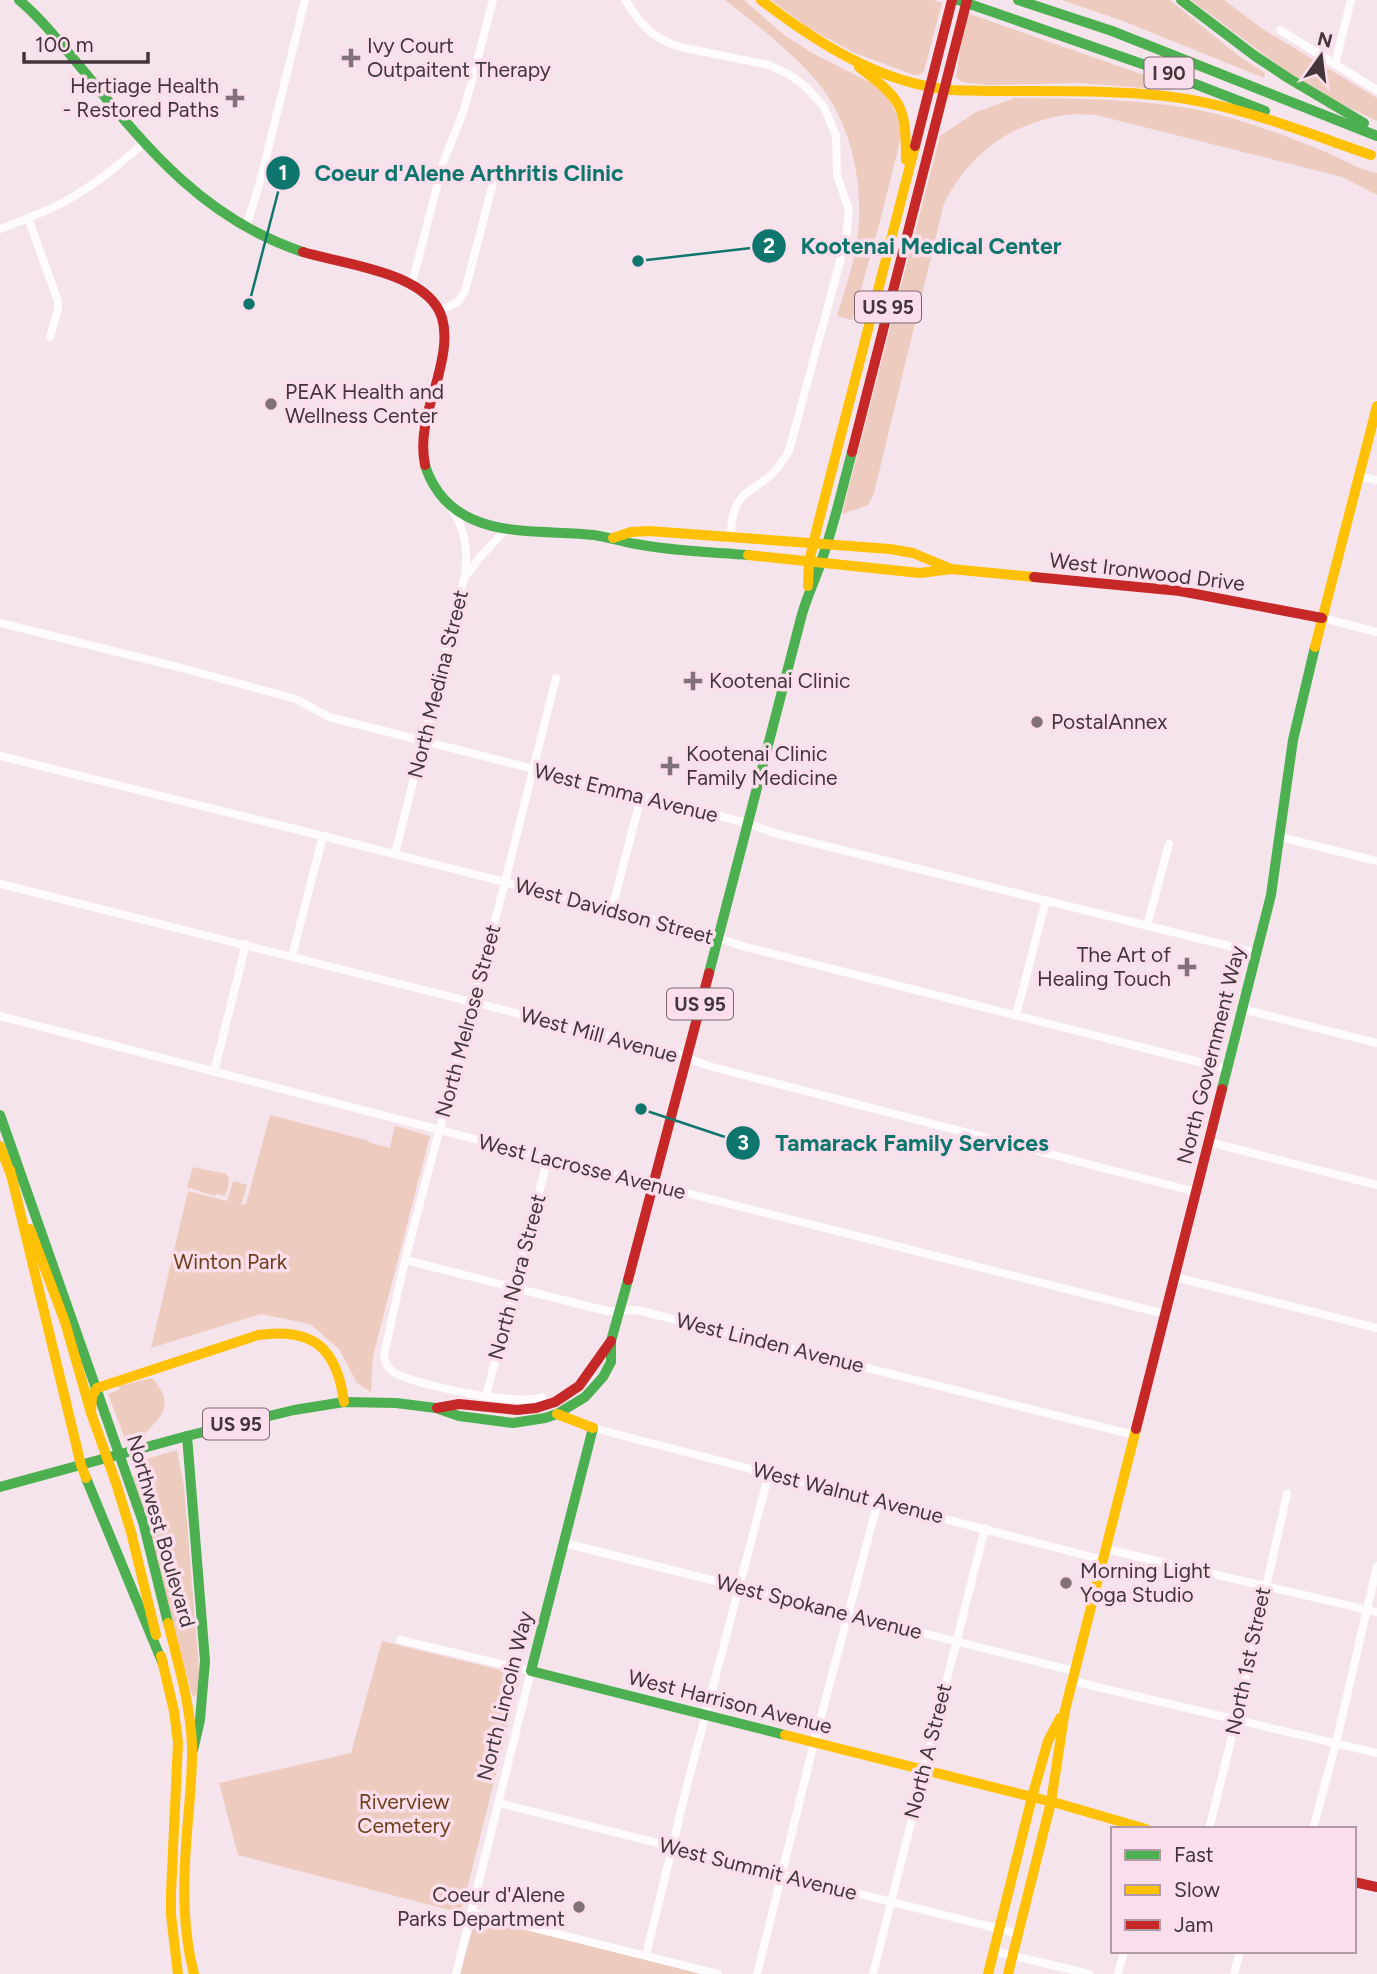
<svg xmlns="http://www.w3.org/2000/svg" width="1377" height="1974" viewBox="0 0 1377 1974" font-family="Figtree,sans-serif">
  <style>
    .green { fill: #edccbf }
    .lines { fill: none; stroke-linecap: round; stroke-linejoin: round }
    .street { stroke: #fefbfc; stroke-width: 8 }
    .fast { stroke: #4caf50; stroke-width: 10 }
    .slow { stroke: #ffc107; stroke-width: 10 }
    .jam { stroke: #c62828; stroke-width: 10 }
    .poi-dot { fill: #817279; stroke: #fbdeeb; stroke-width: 2.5 }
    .labels { text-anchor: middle; stroke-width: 7; stroke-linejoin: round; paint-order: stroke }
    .shield { fill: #fbdeeb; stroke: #7a6870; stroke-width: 2 }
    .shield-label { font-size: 19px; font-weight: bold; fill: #42353b }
    .poi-label { font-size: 21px; fill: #42353b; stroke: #fbdeeb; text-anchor: start }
    .street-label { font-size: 21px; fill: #42353b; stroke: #fbdeeb }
    .park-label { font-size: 21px; fill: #6f401c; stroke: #fbdeeb }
    .leader { fill: none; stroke: #0f766e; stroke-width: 2.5 }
    .callout-dot { fill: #0f766e; stroke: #fbdeeb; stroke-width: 2.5 }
    .mark-label { font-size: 21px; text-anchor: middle; font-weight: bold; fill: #fff }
    .callout-label { font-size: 23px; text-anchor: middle; font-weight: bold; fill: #0f766e; stroke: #fbdeeb; stroke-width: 7; stroke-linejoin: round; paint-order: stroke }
  </style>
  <rect width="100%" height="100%" fill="#f5e4ec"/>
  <g class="green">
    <path d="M 725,0 L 744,0 L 784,35 L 814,54 L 873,84 L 889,99 L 899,119 L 901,137 L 878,229 L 852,320 L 837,316 C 845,289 855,261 858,233 C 863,186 853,134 827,95 C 805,62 756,24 725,0 Z"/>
    <polygon points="771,0 933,0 942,3 924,71 919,75 914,75 855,53 810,29"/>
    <polygon points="1062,0 1170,0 1239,56 1265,73 1264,78 1123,21"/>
    <polygon points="1191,0 1224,0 1264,30 1377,98 1377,121 1335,101 1286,71"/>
    <polygon points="967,13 1173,85 1170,90 1078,83 988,85 962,82 956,77 963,31"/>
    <path d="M 1015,98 C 1087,99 1162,98 1232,118 C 1265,128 1297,140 1328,153 C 1344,160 1360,170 1377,173 L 1377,195 L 1342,177 L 1096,115 C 1074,113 1057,115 1036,122 C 991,138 967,162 944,203 L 874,493 L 868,505 L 842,514 L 940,136 L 976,112 Z"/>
    <polygon points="270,1115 366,1140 371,1143 390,1148 395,1126 430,1136 373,1356 371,1392 357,1383 339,1349 310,1324 261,1314 151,1348 188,1191 227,1201 233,1181 247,1185 241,1205 246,1204"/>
    <path d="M 193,1167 L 226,1174 C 232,1180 227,1189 225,1196 L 216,1194 L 215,1196 L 187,1187 Z"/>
    <path d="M 152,1378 C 166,1395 171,1406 154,1424 C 141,1437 145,1436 126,1442 L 108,1394 L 120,1389 L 119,1386 Z"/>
    <polygon points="177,1450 184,1485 200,1682 196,1697 192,1695 133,1476 138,1481 140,1480 136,1475 132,1463"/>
    <polygon points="382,1641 513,1673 520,1678 461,1913 238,1855 219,1783 351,1753"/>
    <polygon points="476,1917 702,1974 460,1974"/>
  </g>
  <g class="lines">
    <g class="street">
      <path d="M 625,0 C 641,24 651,38 680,47 L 769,65 L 790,75 L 806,87 L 824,107 L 836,136 L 837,175 L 849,210 L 846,239 L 789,451 C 784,459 779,467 772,474 C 760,486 740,492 735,509 C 731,518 731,528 731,537"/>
      <polyline points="1280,30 1377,90"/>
      <polyline points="1335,64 1351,0"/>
      <polyline points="28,218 58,301 58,309 50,337"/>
      <polyline points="244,226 249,218 261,178 305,0"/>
      <path d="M 0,229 C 27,218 55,209 79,193 C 102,179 123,161 144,143"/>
      <polyline points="412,283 443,163 464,110 493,0"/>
      <polyline points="440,311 458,302 465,291 493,183"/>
      <polyline points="1359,476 1377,480"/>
      <path d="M 451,508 C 466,530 468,549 465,575"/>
      <polyline points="1322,618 1377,632"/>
      <polyline points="0,623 182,668 296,699 329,717 747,823 774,833 1257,953"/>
      <polyline points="0,756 323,836 702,932 742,946 1227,1069"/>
      <polyline points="1280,837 1377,861"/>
      <polyline points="395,854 464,578 481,556 507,528"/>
      <polyline points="0,884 676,1053 705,1065 1196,1192"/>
      <polyline points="612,909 641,797"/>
      <polyline points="1147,926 1169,844"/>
      <polyline points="292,956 323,836"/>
      <polyline points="1242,1009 1377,1043"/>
      <polyline points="1016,1015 1046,900"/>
      <polyline points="0,1016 548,1158 1165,1314"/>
      <polyline points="214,1072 246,944"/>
      <polyline points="1209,1142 1377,1185"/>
      <polyline points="405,1260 607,1311 637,1310 1134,1435"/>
      <polyline points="1175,1277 1377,1328"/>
      <polyline points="486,1396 548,1158"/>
      <path d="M 542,1397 C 517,1406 419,1386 395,1373 C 388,1369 385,1364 384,1355 L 405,1260 L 505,882 L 556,678"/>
      <polyline points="593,1428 1103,1560"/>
      <polyline points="564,1543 1074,1671"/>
      <polyline points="1106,1549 1377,1612"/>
      <polyline points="400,1640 531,1671 456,1974"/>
      <polyline points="1072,1681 1377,1753"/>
      <polyline points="499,1803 1019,1934"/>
      <polyline points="1209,1829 1236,1720 1287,1494"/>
      <polyline points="1313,1829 1336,1743 1377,1566"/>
      <polyline points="471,1912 718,1974"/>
      <polyline points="994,1951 1089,1974"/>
      <polyline points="646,1955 688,1782 769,1473"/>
      <polyline points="757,1974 814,1743 878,1501"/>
      <polyline points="873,1974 985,1528"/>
      <polyline points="1118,1974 1124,1951"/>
      <polyline points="1234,1974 1240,1951"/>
    </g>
    <g class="fast">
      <path d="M 19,0 C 45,22 65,49 87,75 C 149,151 206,220 303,252"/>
      <polyline points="958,0 1151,67 1265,111"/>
      <polyline points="1018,0 1112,31 1377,136"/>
      <polyline points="1181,0 1255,56 1288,78 1364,123"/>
      <path d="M 425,465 C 428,476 432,483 439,493 C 474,540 543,529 594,535 C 608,537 622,542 636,544 C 672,551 711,552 748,555"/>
      <path d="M 709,973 L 801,618 C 806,598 815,581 821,562 C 834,526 842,489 852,452"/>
      <polyline points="1222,1089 1271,895 1293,740 1315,647"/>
      <polyline points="0,1115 143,1522 168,1623"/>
      <polyline points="593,1428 531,1671 785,1735"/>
      <polyline points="187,1436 205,1661 200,1720 193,1750"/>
      <polyline points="86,1478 163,1664"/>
      <polyline points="0,1487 187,1436 294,1410 344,1402 396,1403 436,1408 459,1416 513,1423 545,1418 557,1414 585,1397 603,1377 611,1362 611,1341 628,1280"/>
    </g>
    <g class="slow">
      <path d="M 761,0 C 817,43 880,83 951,90 C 1023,93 1094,88 1165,96 C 1236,104 1304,132 1371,155"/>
      <path d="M 859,67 C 902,100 906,105 906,160"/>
      <polyline points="613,538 631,532 649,531 890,549 913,553 949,568"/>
      <polyline points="748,555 920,573 951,569 1034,577"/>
      <polyline points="808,586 809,562 817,528 915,146"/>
      <polyline points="1315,647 1377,406"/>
      <polyline points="0,1146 12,1178"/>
      <polyline points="10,1170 81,1465 86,1478"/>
      <polyline points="30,1229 65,1322 91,1413 116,1483 131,1532 156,1635"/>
      <path d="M 91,1413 L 92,1396 L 97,1388 L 258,1335 C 313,1327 337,1348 344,1402"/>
      <polyline points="557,1414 593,1428"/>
      <path d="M 168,1623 C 178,1663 190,1703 192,1744 C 193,1778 188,1812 186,1846 C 183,1889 183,1932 194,1974"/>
      <polyline points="161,1656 174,1711 178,1743 171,1893 171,1915 178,1974"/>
      <polyline points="785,1735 1060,1804 1146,1829"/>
      <polyline points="988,1974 1032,1797 1048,1741 1060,1718"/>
      <polyline points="1008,1974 1051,1802 1065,1710 1136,1429"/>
    </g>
    <g class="jam">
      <polyline points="915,146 952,0"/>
      <path d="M 303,252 C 342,264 429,272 442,318 C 448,338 442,361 437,381 C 429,408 419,436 425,465"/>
      <polyline points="852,452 967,0"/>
      <polyline points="1034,577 1180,591 1322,618"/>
      <polyline points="628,1280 709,973"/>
      <polyline points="437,1408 459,1404 517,1410 536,1408 555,1402 579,1386 611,1341"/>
      <polyline points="1136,1429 1222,1089"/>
      <polyline points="1354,1882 1377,1887"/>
    </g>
  </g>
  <g class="poi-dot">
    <path d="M347.5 47.5h7v7h7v7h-7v7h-7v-7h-7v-7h7z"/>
    <path d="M231.5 87.5h7v7h7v7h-7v7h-7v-7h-7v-7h7z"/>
    <circle cx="271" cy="404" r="7"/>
    <path d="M689.5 670.5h7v7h7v7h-7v7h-7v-7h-7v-7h7z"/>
    <circle cx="1037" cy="722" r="7"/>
    <path d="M666.5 755.5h7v7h7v7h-7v7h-7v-7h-7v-7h7z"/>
    <path d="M1183.5 956.5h7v7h7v7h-7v7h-7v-7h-7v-7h7z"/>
    <circle cx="1066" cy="1583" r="7"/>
    <circle cx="579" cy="1907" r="7"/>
  </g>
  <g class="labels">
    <g class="shield">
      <rect x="1144.5" y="57.5" width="49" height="31" rx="5"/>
      <rect x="855" y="291.5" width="66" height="31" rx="5"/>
      <rect x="667" y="988.5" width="66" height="31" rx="5"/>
      <rect x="203" y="1408.5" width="66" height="31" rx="5"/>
    </g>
    <g class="shield-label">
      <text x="1169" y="80">I 90</text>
      <text x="888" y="314">US 95</text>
      <text x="700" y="1011">US 95</text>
      <text x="236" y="1431">US 95</text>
    </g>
    <g class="poi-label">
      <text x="367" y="53">Ivy Court<tspan x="367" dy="24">Outpaitent Therapy</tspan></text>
      <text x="219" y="93" text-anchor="end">Hertiage Health<tspan x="219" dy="24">- Restored Paths</tspan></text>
      <text x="285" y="399">PEAK Health and<tspan x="285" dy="24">Wellness Center</tspan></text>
      <text x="709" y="688">Kootenai Clinic</text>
      <text x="1051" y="729">PostalAnnex</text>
      <text x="686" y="761">Kootenai Clinic<tspan x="686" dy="24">Family Medicine</tspan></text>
      <text x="1171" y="962" text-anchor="end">The Art of<tspan x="1171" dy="24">Healing Touch</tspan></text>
      <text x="1080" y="1578">Morning Light<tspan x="1080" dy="24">Yoga Studio</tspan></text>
      <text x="565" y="1902" text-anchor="end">Coeur d'Alene<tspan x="565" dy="24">Parks Department</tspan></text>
    </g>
    <g class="street-label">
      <text transform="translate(1147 572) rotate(7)" y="7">West Ironwood Drive</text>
      <text transform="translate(438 684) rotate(-76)" y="7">North Medina Street</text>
      <text transform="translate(626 793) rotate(14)" y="7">West Emma Avenue</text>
      <text transform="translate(614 911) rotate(15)" y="7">West Davidson Street</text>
      <text transform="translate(468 1021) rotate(-75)" y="7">North Melrose Street</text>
      <text transform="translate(599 1035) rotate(15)" y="7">West Mill Avenue</text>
      <text transform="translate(1211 1055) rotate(-76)" y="7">North Government Way</text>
      <text transform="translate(582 1167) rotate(14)" y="7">West Lacrosse Avenue</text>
      <text transform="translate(517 1277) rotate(-75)" y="7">North Nora Street</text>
      <text transform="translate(770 1343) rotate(14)" y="7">West Linden Avenue</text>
      <text transform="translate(848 1493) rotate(14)" y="7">West Walnut Avenue</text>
      <text transform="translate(161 1531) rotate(74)" y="7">Northwest Boulevard</text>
      <text transform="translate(819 1607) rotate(14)" y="7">West Spokane Avenue</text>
      <text transform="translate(1248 1661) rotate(-78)" y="7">North 1st Street</text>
      <text transform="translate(505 1696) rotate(-76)" y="7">North Lincoln Way</text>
      <text transform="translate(730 1702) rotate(14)" y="7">West Harrison Avenue</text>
      <text transform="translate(928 1751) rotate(-76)" y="7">North A Street</text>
      <text transform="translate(758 1869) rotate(14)" y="7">West Summit Avenue</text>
    </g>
    <g class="park-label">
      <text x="230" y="1269">Winton Park</text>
      <text x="404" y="1809">Riverview<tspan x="404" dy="24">Cemetery</tspan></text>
    </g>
  </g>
  <path class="leader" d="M249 304L283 173M638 261L769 246M641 1109L743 1143"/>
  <g class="callout-dot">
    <circle cx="249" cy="304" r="7"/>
    <circle cx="638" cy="261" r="7"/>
    <circle cx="641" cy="1109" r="7"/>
    <circle cx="283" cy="173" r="18"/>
    <circle cx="769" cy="246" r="18"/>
    <circle cx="743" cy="1143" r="18"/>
  </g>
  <g class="mark-label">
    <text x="283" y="180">1</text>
    <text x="769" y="253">2</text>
    <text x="743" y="1150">3</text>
  </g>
  <g class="callout-label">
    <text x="469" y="181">Coeur d'Alene Arthritis Clinic</text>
    <text x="931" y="254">Kootenai Medical Center</text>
    <text x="912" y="1151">Tamarack Family Services</text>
  </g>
  <rect x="1111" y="1827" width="245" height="126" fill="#fbdeeb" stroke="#b19aa5" stroke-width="2"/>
  <rect x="1125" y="1850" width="35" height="10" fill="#4caf50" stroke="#b19aa5" stroke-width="2"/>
  <text x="1174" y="1862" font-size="21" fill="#42353b">Fast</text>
  <rect x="1125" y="1885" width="35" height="10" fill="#ffc107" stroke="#b19aa5" stroke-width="2"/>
  <text x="1174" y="1897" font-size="21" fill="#42353b">Slow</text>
  <rect x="1125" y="1920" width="35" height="10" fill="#c62828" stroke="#b19aa5" stroke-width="2"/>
  <text x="1174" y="1932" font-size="21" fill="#42353b">Jam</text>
  <g transform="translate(1321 56) rotate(14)" stroke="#fbdeeb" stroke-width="5" paint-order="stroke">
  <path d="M0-5L12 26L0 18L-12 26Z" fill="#42353b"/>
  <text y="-10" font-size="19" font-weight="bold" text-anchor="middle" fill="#42353b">N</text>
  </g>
  <path d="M24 52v10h124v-10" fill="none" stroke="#42353b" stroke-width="3.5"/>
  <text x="35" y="52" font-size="21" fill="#42353b" stroke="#fbdeeb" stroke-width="5" paint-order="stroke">100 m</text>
</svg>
